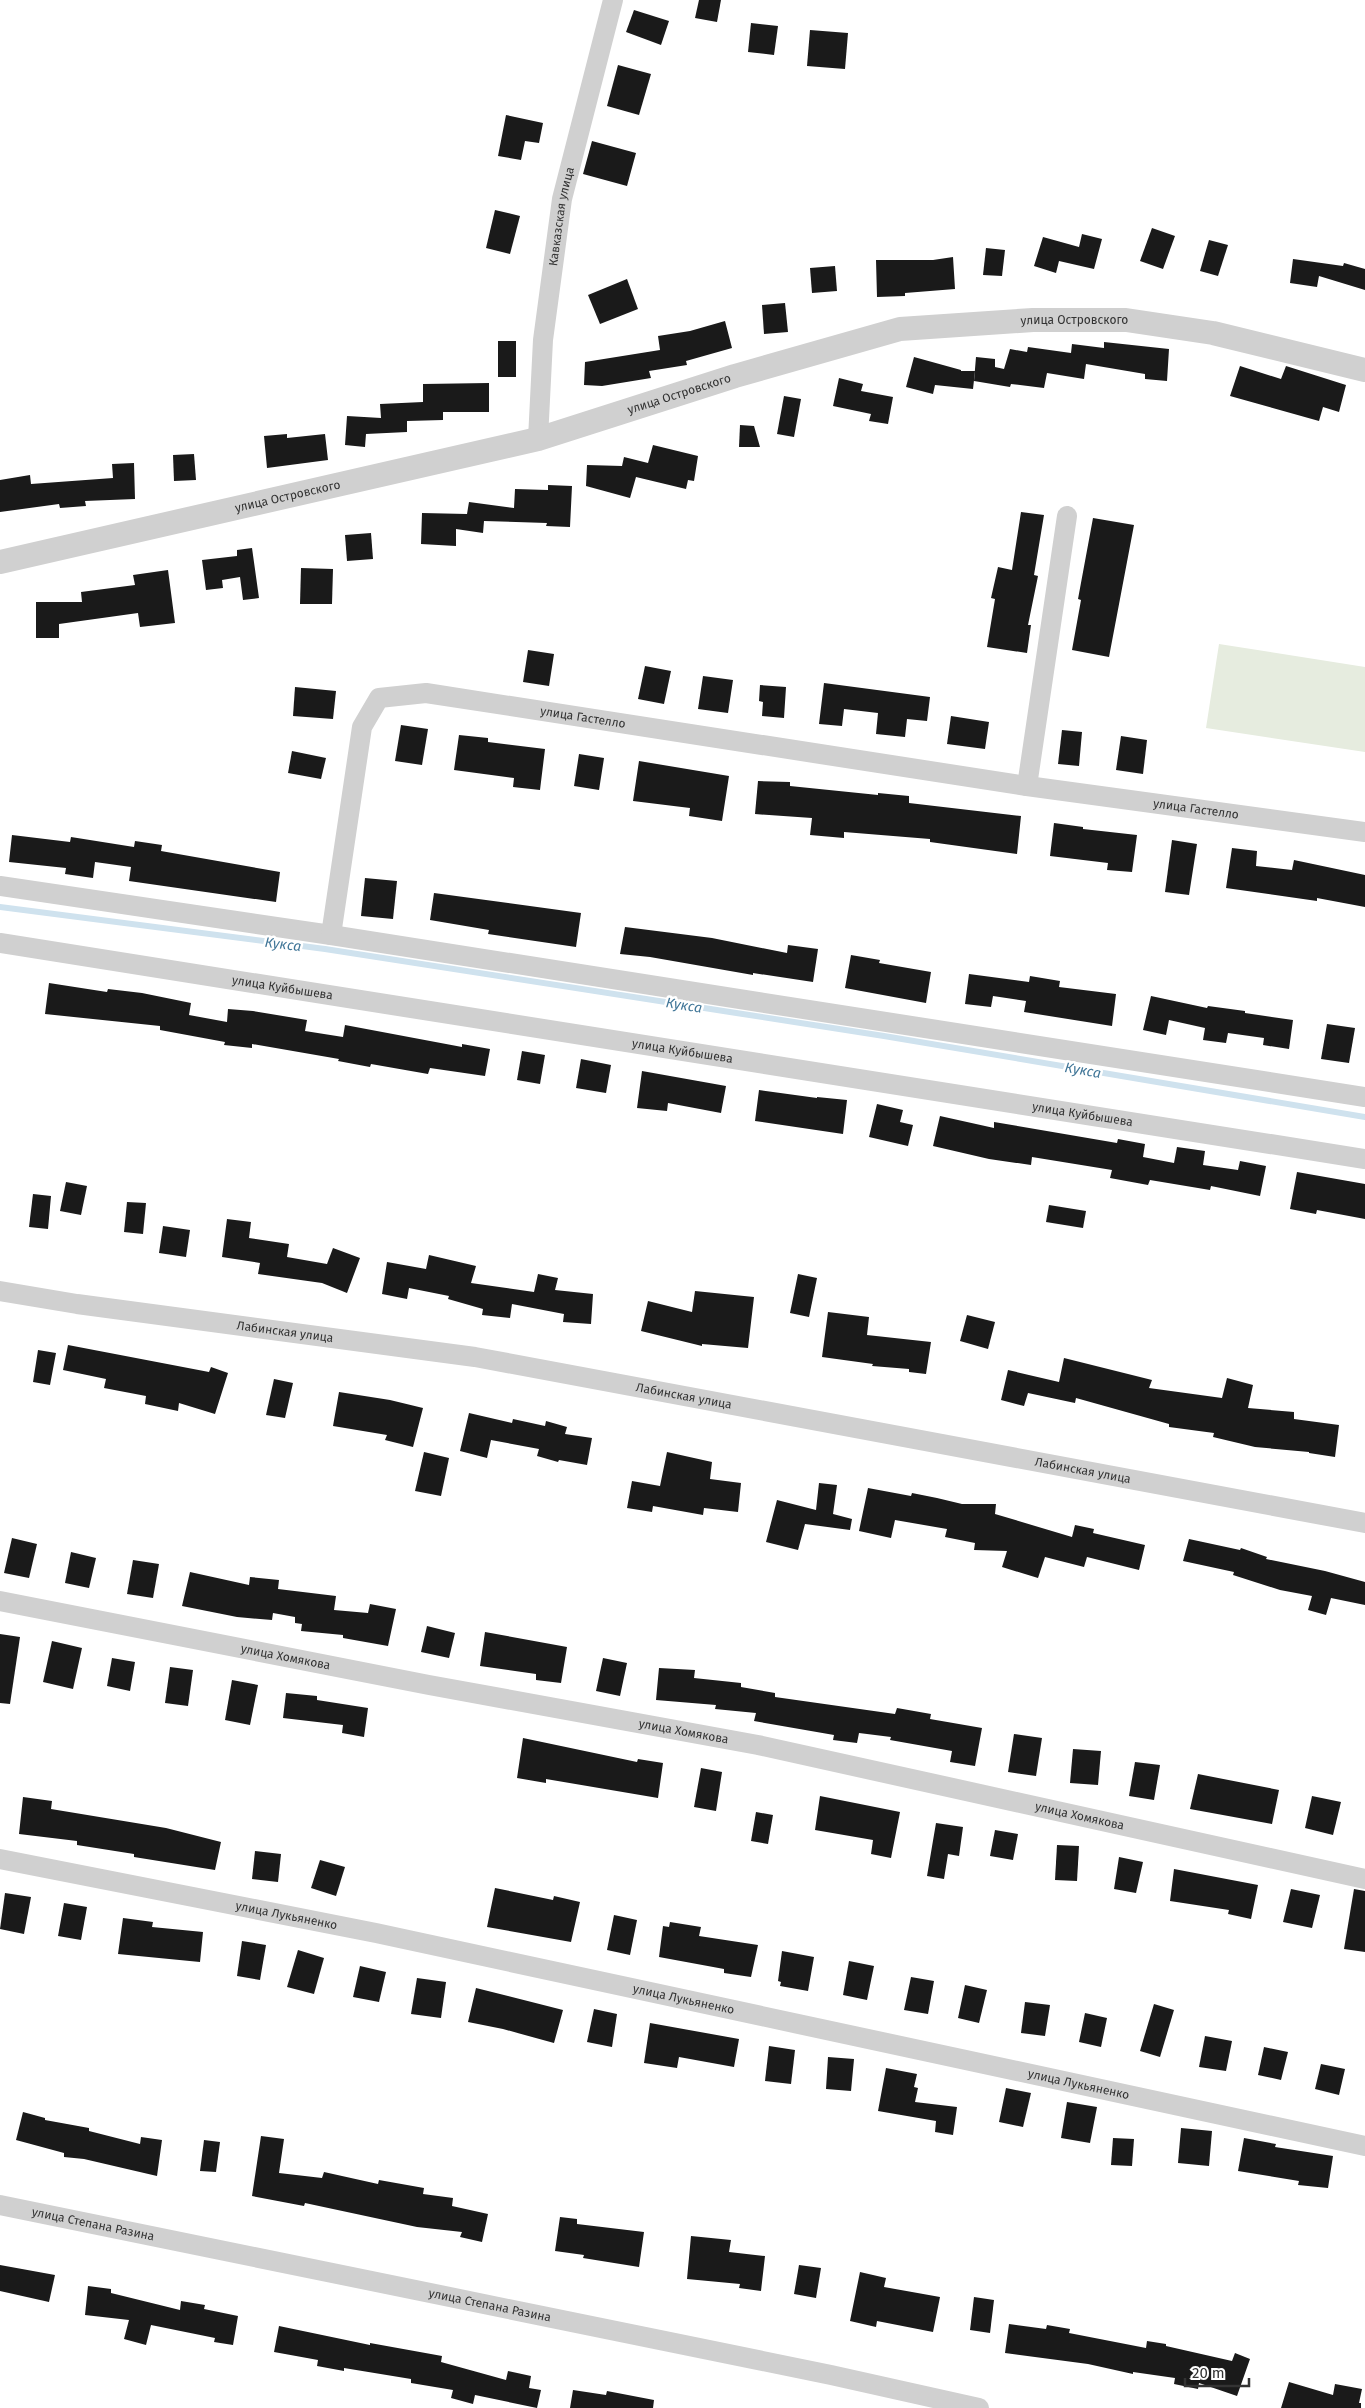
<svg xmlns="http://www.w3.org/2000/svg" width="1365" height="2408" viewBox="0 0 1365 2408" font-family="'Fira Sans',sans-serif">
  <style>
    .green { fill: #e6ecdf }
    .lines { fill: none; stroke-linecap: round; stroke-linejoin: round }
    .stream { stroke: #cfe2ee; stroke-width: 6 }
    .building { fill: #1a1a1a }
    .minor { stroke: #d0d0d0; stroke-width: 20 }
    .tertiary { stroke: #d0d0d0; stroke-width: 24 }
    .labels { text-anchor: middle; stroke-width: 5; stroke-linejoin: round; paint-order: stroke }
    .street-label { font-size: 12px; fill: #333; stroke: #fff }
    .water-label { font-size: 14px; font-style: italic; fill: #3f7597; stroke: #fff }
  </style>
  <rect width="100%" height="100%" fill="#fff"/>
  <polygon class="green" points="1219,644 1365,667 1365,752 1206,728"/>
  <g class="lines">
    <polyline class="stream" points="0,907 325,949 884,1036 1365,1117"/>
  </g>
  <g class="building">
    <polygon points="699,0 721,0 717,22 695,18"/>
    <polygon points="634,10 669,21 661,45 626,32"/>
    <polygon points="751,23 778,26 774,55 748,52"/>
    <polygon points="810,30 848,33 845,69 807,66"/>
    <polygon points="618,65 651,74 639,115 607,106"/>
    <polygon points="506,115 543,123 539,143 525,141 521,160 498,156"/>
    <polygon points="592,141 636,153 627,186 583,174"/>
    <polygon points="495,210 520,216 510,254 486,248"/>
    <polygon points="1152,228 1175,236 1163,269 1140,261"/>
    <polygon points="1082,234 1102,239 1094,269 1059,261 1056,273 1034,266 1043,237 1079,247"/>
    <polygon points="1209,240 1228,245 1218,276 1200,271"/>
    <polygon points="986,248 1005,250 1002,276 983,275"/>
    <polygon points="953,257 955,289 905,293 905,296 877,297 876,260 933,260"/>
    <polygon points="1293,259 1343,266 1344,263 1365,269 1365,290 1319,276 1317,287 1290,283"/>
    <polygon points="835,266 837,291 812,293 810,268"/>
    <polygon points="627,279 638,309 600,324 588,295"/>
    <polygon points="785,303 788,332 764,334 762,305"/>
    <polygon points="725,321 732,348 686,361 687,365 649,371 651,378 602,386 584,385 585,362 660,350 658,336 690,331"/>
    <rect x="498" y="341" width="18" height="36"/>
    <polygon points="1104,342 1169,349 1167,381 1145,379 1145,374 1086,364 1084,379 1047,373 1044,388 1011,384 1010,387 974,381 976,357 995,359 995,367 1004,369 1010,349 1027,352 1028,347 1071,353 1072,344 1104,348"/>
    <polygon points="914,357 961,370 961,371 975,371 973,389 935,385 933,394 906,387"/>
    <polygon points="1240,366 1281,379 1286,366 1346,385 1339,412 1323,407 1319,421 1230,396"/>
    <polygon points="839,378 863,384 861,391 893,397 888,424 869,421 871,414 833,406"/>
    <polygon points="489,383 489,412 443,412 443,420 407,421 407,432 366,434 365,447 345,445 347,416 381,418 380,404 423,402 423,384"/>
    <polygon points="784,396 801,399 794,437 777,434"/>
    <polygon points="740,425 754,426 760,447 739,447"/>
    <polygon points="287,434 287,438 325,434 328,460 267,468 264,436"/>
    <polygon points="653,445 698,456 694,481 688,480 686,489 636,477 630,498 586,486 587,465 622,466 624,457 648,463"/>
    <polygon points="194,454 196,480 174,481 173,455"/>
    <polygon points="134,463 135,499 85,501 86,506 60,508 59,504 0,512 0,480 30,475 31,484 113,478 112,464"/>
    <polygon points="548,485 572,486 570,527 546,526 547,523 484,521 483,533 456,529 456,546 421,544 422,513 467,514 469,502 514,508 515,489 548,490"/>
    <polygon points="1021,512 1044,515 1034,575 1038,576 1028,625 1031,625 1027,653 987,647 995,599 991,598 998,567 1012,570"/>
    <polygon points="1093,518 1134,525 1109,657 1072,650 1081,600 1078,599"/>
    <polygon points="371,533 373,559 347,561 345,535"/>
    <polygon points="252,548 259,598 243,600 240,577 222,580 223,588 206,590 202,560 237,556 237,550"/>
    <polygon points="301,568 333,569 332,604 300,604"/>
    <polygon points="168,570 175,623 140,627 138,613 59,624 59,638 36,638 36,602 82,602 81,592 135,585 133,575"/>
    <polygon points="528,650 554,654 549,686 523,682"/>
    <polygon points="645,666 671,671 664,704 638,699"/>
    <polygon points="703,676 733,680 728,713 698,709"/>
    <polygon points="824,683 930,697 927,721 907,719 905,737 876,734 878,713 844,709 842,726 819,724"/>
    <polygon points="760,685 786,687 784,718 762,716 763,702 759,701"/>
    <polygon points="295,687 336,691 333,719 293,716"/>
    <polygon points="951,716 989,722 985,749 947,744"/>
    <polygon points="401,725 428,729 422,765 395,761"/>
    <polygon points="1062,730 1082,732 1079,766 1058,764"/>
    <polygon points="459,735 488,738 488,742 545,749 540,790 513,787 514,778 454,770"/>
    <polygon points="1121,736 1147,740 1143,774 1116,770"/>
    <polygon points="292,751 326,758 321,779 288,773"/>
    <polygon points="579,754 604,758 599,790 574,786"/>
    <polygon points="639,761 729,776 722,821 689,816 690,808 633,801"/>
    <polygon points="758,781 790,782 790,786 878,795 878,793 909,796 909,803 1021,816 1017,854 930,842 930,839 844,832 844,838 810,835 812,818 755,814"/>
    <polygon points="1054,823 1083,827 1083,829 1137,835 1132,872 1107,870 1108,863 1050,856"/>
    <polygon points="12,835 70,842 71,837 134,847 135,841 162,845 161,851 280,872 276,902 129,881 131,867 95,862 93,878 65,874 66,868 9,862"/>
    <polygon points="1172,840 1197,844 1189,895 1165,892"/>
    <polygon points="1232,848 1257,851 1256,866 1292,870 1294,860 1365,875 1365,907 1317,898 1317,901 1226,888"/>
    <polygon points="365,878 397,881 393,919 361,916"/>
    <polygon points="434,893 581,913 576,947 488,934 489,930 430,920"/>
    <polygon points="625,927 712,938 787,953 788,945 818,949 813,982 753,973 753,975 650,957 620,954"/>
    <polygon points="851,955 880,960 879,963 931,972 926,1003 845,988"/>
    <polygon points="969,974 1029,982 1030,976 1060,981 1059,987 1116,994 1112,1026 1024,1012 1026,1001 993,996 991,1007 965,1004"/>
    <polygon points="49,983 107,992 108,989 142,993 191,1003 189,1015 227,1022 228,1009 253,1011 307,1020 305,1031 343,1037 345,1025 462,1047 462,1044 490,1049 485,1076 430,1068 428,1074 371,1064 370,1067 338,1061 339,1059 252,1044 252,1048 224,1045 225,1042 160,1030 160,1026 45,1014"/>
    <polygon points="1151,996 1207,1008 1208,1006 1245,1011 1245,1013 1293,1020 1289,1049 1263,1045 1264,1038 1228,1033 1226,1043 1203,1040 1205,1028 1169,1020 1166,1035 1143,1030"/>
    <polygon points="1327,1024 1355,1028 1349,1063 1321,1059"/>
    <polygon points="522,1051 545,1055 540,1084 517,1080"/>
    <polygon points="581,1059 611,1065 606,1093 576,1088"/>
    <polygon points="642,1071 726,1086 721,1113 668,1103 667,1111 637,1108"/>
    <polygon points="759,1090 817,1098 817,1097 847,1100 843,1134 755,1121"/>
    <polygon points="877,1104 903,1110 900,1122 913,1125 908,1146 869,1137"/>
    <polygon points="940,1116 994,1128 994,1122 1117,1143 1118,1139 1145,1144 1143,1157 1174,1163 1177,1147 1205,1151 1203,1165 1238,1170 1240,1161 1266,1166 1260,1196 1211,1186 1210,1190 1150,1180 1148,1185 1110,1178 1112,1170 1032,1157 1031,1165 989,1159 933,1146"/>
    <polygon points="1297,1172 1365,1184 1365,1219 1317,1210 1316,1214 1290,1209"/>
    <polygon points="66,1182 87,1186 81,1215 60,1211"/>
    <polygon points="33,1194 51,1196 48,1229 29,1227"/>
    <polygon points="127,1202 146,1203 143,1234 124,1232"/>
    <polygon points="1049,1205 1086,1211 1083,1228 1046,1222"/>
    <polygon points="227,1219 251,1222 249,1238 289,1244 287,1257 327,1264 333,1248 360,1258 347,1293 322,1283 258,1274 260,1263 222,1257"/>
    <polygon points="163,1226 190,1230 186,1257 159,1253"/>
    <polygon points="429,1255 476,1266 471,1283 534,1292 538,1274 558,1278 555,1290 593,1294 591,1324 563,1322 564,1314 512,1304 510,1318 482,1315 483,1309 448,1299 449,1296 409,1288 407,1299 382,1294 387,1262 426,1269"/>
    <polygon points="798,1274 817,1278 809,1317 790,1313"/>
    <polygon points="695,1291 754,1297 748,1348 702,1344 702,1346 641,1331 648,1301 692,1312"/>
    <polygon points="828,1312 869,1317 867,1335 931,1342 926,1374 909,1372 909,1369 872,1366 873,1364 822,1357"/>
    <polygon points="967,1315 995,1322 988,1349 960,1341"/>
    <polygon points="68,1345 209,1372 211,1367 228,1373 215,1414 179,1403 178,1411 145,1404 146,1396 104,1388 106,1379 63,1370"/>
    <polygon points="38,1350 56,1353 50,1385 33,1382"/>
    <polygon points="1064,1358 1152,1380 1149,1388 1222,1398 1227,1378 1253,1385 1248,1408 1294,1412 1294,1419 1339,1425 1335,1457 1309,1453 1309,1452 1255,1447 1213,1437 1214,1433 1169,1427 1169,1424 1076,1398 1075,1403 1028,1393 1024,1406 1001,1400 1008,1370 1059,1382"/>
    <polygon points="274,1379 293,1383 285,1418 266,1415"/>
    <polygon points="339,1392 390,1400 423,1408 413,1447 385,1440 387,1435 333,1426"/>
    <polygon points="469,1413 512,1423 513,1419 545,1426 546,1421 567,1427 565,1434 592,1438 587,1465 559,1460 558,1462 537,1456 539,1449 491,1440 487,1458 460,1451"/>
    <polygon points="424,1452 449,1458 441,1496 415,1491"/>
    <polygon points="667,1452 712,1462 710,1479 741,1483 738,1512 704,1508 703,1515 653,1506 652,1512 627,1508 632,1481 660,1486"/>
    <polygon points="819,1483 837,1485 833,1514 852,1519 850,1530 805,1524 798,1550 766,1542 777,1500 816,1510"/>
    <polygon points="868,1488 911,1496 912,1493 937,1498 962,1504 996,1504 995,1514 1072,1537 1075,1525 1094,1529 1093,1533 1145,1545 1139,1570 1087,1557 1084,1567 1045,1557 1038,1578 1002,1567 1007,1551 974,1550 975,1543 945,1537 947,1529 895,1520 891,1538 859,1531"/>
    <polygon points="12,1538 37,1544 29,1578 4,1573"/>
    <polygon points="1189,1539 1240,1550 1241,1548 1267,1557 1266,1559 1325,1571 1365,1582 1365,1605 1331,1598 1326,1615 1308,1610 1312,1596 1280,1590 1233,1575 1234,1572 1183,1561"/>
    <polygon points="71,1552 96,1558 89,1588 65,1583"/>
    <polygon points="133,1560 159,1564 153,1598 127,1594"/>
    <polygon points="190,1572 249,1585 250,1577 279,1580 278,1589 336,1596 334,1610 368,1613 370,1604 396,1609 388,1646 343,1638 343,1635 301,1631 302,1624 295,1623 295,1617 273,1613 272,1620 237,1617 182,1606"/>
    <polygon points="427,1626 455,1633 449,1658 421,1652"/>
    <polygon points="485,1632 567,1647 561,1683 536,1680 536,1674 480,1666"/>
    <polygon points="0,1634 20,1637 10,1704 0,1703"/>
    <polygon points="52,1641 82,1648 73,1689 43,1682"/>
    <polygon points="112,1658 135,1662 130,1691 107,1686"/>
    <polygon points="603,1658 627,1663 620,1696 596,1691"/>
    <polygon points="170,1667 193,1670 188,1706 165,1703"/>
    <polygon points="659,1668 695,1670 694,1678 741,1683 741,1687 775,1693 775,1697 895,1714 897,1708 931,1714 930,1719 982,1728 975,1766 950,1762 952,1751 890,1740 891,1737 859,1733 857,1743 833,1740 834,1735 754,1721 756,1713 715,1709 716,1705 656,1700"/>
    <polygon points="232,1680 258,1685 250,1725 225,1720"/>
    <polygon points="286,1693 317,1696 317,1700 368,1708 364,1737 342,1733 343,1725 283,1718"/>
    <polygon points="1014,1734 1042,1738 1036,1776 1008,1772"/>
    <polygon points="523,1738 637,1762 638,1759 663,1763 658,1798 546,1779 546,1783 517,1778"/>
    <polygon points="1073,1749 1101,1751 1098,1785 1070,1783"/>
    <polygon points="1135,1762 1160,1765 1154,1800 1129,1796"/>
    <polygon points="701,1768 722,1772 716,1811 694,1807"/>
    <polygon points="1198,1774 1279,1790 1272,1824 1190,1809"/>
    <polygon points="820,1796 900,1812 891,1858 871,1854 873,1840 815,1830"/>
    <polygon points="1312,1796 1341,1802 1333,1835 1305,1828"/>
    <polygon points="23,1797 52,1801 51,1809 166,1828 221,1842 215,1870 134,1857 134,1854 77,1845 77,1841 19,1834"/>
    <polygon points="756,1812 773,1815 768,1844 751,1841"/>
    <polygon points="936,1823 963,1827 959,1856 948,1854 944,1879 927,1876"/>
    <polygon points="995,1830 1018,1834 1013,1860 990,1856"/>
    <polygon points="1057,1845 1079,1846 1077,1881 1055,1880"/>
    <polygon points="255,1851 281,1854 278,1882 252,1879"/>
    <polygon points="1119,1857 1143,1862 1136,1893 1114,1889"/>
    <polygon points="320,1860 345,1867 336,1896 311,1888"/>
    <polygon points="1174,1869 1258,1885 1251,1919 1228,1914 1229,1910 1170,1901"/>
    <polygon points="495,1888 553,1900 554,1896 580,1902 571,1942 487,1927"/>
    <polygon points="1291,1889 1320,1895 1312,1928 1283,1922"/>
    <polygon points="1354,1889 1365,1891 1365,1952 1344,1949"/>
    <polygon points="5,1893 31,1897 24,1934 0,1929"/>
    <polygon points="64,1903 87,1907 81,1940 58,1936"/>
    <polygon points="614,1915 637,1920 630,1955 607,1950"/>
    <polygon points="123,1918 153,1922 152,1927 203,1932 200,1962 118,1954"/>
    <polygon points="670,1922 701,1927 699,1936 758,1945 751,1977 724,1973 724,1969 659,1957 663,1926 669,1927"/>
    <polygon points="242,1941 266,1945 260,1980 237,1976"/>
    <polygon points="298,1950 324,1958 314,1994 287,1987"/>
    <polygon points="782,1951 814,1957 808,1991 780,1986 781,1982 778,1981"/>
    <polygon points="849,1961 874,1966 867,2000 843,1995"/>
    <polygon points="360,1966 386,1972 379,2002 353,1997"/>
    <polygon points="911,1977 934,1981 928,2014 904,2010"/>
    <polygon points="417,1978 446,1982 441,2018 411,2014"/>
    <polygon points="965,1985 987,1990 979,2023 958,2018"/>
    <polygon points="476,1988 563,2010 554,2043 503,2029 468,2022"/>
    <polygon points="1025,2002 1050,2005 1045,2036 1021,2033"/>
    <polygon points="1154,2004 1174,2010 1160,2057 1140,2051"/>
    <polygon points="594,2009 617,2014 612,2047 587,2042"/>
    <polygon points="1085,2013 1107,2018 1101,2047 1079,2042"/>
    <polygon points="650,2023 739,2039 734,2067 679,2057 677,2068 644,2063"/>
    <polygon points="1205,2036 1232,2041 1226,2071 1199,2067"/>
    <polygon points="769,2046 795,2050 791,2084 765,2081"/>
    <polygon points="1264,2047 1288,2052 1281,2080 1258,2075"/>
    <polygon points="828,2057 854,2059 851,2091 826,2089"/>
    <polygon points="1321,2064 1345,2069 1339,2095 1315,2089"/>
    <polygon points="886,2068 917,2074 914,2087 918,2088 915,2102 957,2107 953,2135 935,2132 936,2121 878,2111"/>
    <polygon points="1006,2088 1031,2093 1023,2127 999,2122"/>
    <polygon points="1067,2102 1097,2107 1090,2143 1061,2138"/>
    <polygon points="23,2112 45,2118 45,2120 89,2128 89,2131 140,2144 141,2137 162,2140 157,2176 84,2159 64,2157 64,2153 16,2140"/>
    <polygon points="1181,2128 1212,2131 1209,2166 1178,2163"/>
    <polygon points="261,2136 284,2139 279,2173 322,2178 324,2172 378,2184 379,2180 424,2188 423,2194 453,2198 452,2206 488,2214 482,2242 460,2237 462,2232 417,2227 305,2203 304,2206 252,2196"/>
    <polygon points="1113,2138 1134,2139 1132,2166 1111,2165"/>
    <polygon points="1244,2138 1276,2144 1275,2147 1333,2156 1328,2188 1298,2185 1299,2181 1238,2171"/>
    <polygon points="204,2140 220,2142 216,2172 200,2171"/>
    <polygon points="560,2217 577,2219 577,2224 644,2232 639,2267 583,2258 584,2255 555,2251"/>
    <polygon points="691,2236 731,2240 729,2252 765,2256 761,2291 739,2288 740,2284 687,2279"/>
    <polygon points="0,2265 55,2275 49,2302 0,2291"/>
    <polygon points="799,2265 821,2268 816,2298 794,2294"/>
    <polygon points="860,2272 886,2278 884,2287 940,2297 933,2332 877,2321 876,2327 850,2321"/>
    <polygon points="88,2286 111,2289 111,2293 180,2310 181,2301 205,2305 204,2309 238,2316 233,2345 214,2342 215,2338 151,2325 146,2345 124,2339 129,2320 85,2315"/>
    <polygon points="974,2297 994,2300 990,2333 970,2330"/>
    <polygon points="1009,2324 1046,2329 1047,2325 1070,2329 1069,2333 1146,2348 1147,2341 1166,2344 1166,2346 1232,2361 1235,2353 1250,2359 1237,2396 1199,2383 1198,2389 1174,2384 1175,2378 1133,2372 1133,2374 1088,2364 1005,2353"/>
    <polygon points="279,2326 370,2345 370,2343 442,2356 441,2362 506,2380 508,2371 531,2376 529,2388 541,2390 537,2408 475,2395 473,2404 451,2398 453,2390 411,2383 411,2379 344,2368 344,2371 317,2366 318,2360 274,2352"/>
    <polygon points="1289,2382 1333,2395 1335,2384 1362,2389 1359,2403 1361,2403 1361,2408 1281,2408"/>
    <polygon points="573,2390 606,2395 607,2391 654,2400 653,2408 570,2408"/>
  </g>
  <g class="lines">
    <g class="minor">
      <path id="s1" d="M 538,439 L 543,340 L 562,199 L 613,0"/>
      <polyline points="1027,786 1067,516"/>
      <polyline points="0,886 331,935 1365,1097"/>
      <path id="s2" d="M 331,935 L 362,727 L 379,698 L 426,693 L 1027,786 L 1365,832"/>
      <path id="s3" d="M 0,943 L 1365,1159"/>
      <path id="s4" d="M 0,1291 L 77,1304 L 475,1357 L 1365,1523"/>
      <path id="s5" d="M 0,1601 L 429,1685 L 758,1745 L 1365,1879"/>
      <path id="s6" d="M 0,1859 L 376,1933 L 1365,2146"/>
      <path id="s7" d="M 0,2205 L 831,2375 L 979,2408"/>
    </g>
    <path class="tertiary" id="s8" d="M 0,562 L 538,439 L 735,376 L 900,329 L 1033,320 L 1126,320 L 1213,333 L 1365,370"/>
  </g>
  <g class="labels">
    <g class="street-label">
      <text dy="4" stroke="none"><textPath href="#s1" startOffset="224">Кавказская улица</textPath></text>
      <text dy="4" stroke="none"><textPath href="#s8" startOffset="1105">улица Островского</textPath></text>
      <text dy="4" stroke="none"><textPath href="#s8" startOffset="700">улица Островского</textPath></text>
      <text dy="4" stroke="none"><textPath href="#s8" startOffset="295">улица Островского</textPath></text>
      <text dy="4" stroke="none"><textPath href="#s2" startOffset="450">улица Гастелло</textPath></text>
      <text dy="4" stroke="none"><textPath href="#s2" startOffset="1070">улица Гастелло</textPath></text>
      <text dy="4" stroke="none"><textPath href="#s3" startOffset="286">улица Куйбышева</textPath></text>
      <text dy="4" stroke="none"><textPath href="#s3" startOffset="691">улица Куйбышева</textPath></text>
      <text dy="4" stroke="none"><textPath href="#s3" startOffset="1096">улица Куйбышева</textPath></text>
      <text dy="4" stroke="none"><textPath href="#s4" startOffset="288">Лабинская улица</textPath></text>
      <text dy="4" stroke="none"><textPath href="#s4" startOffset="692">Лабинская улица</textPath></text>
      <text dy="4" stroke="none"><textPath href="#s4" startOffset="1098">Лабинская улица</textPath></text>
      <text dy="4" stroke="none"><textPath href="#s5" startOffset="291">улица Хомякова</textPath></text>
      <text dy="4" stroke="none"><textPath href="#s5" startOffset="696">улица Хомякова</textPath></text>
      <text dy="4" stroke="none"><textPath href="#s5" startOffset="1101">улица Хомякова</textPath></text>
      <text dy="4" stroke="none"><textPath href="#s6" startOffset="292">улица Лукьяненко</textPath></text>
      <text dy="4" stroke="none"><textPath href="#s6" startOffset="698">улица Лукьяненко</textPath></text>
      <text dy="4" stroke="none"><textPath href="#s6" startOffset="1102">улица Лукьяненко</textPath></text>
      <text dy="4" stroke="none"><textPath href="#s7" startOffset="95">улица Степана Разина</textPath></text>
      <text dy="4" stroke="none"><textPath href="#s7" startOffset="500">улица Степана Разина</textPath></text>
    </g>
    <g class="water-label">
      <text transform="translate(283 944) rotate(7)" y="5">Кукса</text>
      <text transform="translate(684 1005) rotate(9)" y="5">Кукса</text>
      <text transform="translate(1083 1070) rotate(10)" y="5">Кукса</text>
    </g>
  </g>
  <path d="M1185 2378v8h64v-8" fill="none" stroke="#333333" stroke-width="2.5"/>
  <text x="1192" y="2378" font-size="15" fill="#333333" stroke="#ffffff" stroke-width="4" paint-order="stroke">20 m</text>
</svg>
